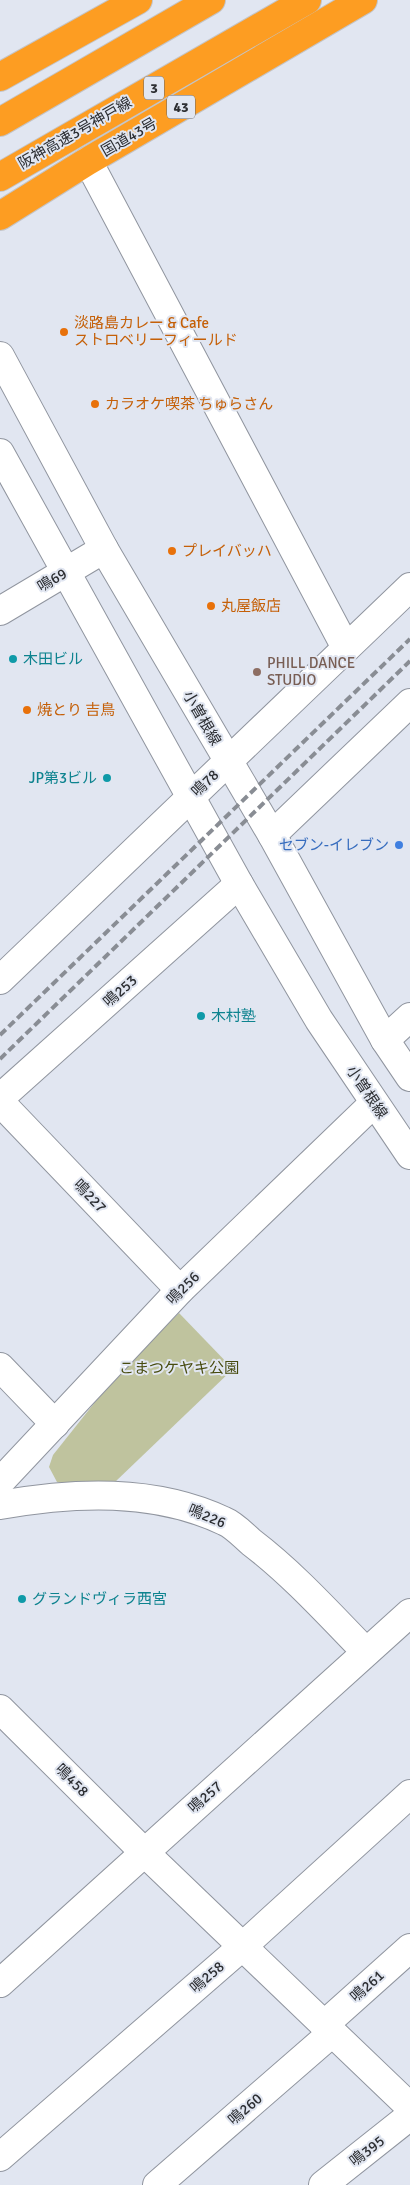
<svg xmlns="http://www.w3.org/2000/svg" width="410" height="2185" viewBox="0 0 410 2185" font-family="Signika,'Noto Sans JP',sans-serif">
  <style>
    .green { fill: #bfc39e }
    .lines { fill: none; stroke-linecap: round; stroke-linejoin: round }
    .minor-casing { stroke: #90959f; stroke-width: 30 }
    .highway-casing { stroke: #c4c4c6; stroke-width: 30 }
    .minor { stroke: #fff; stroke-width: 28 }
    .highway { stroke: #fd9d22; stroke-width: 28 }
    .rail { stroke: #898d94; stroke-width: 4; stroke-dasharray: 8 4; stroke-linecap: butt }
    .food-dot { fill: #e8710a; stroke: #e1e6f1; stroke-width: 2 }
    .culture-dot { fill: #0f9aa8; stroke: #e1e6f1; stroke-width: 2 }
    .education-dot { fill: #8d6e63; stroke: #e1e6f1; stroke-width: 2 }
    .shop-dot { fill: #3f7fe0; stroke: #e1e6f1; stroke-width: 2 }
    .labels { text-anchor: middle; stroke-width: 4; stroke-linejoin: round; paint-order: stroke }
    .shield { fill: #e1e6f1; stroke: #62656b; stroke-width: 1 }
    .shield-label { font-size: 14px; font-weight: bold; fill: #2c2e32 }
    .street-label { font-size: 15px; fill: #2c2e32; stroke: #e1e6f1 }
    .food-label { font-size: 15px; fill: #c56008; stroke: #e1e6f1; text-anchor: start }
    .culture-label { font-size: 15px; fill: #0d838f; stroke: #e1e6f1; text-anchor: start }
    .education-label { font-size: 15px; fill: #785e54; stroke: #e1e6f1; text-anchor: start }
    .shop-label { font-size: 15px; fill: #366cbe; stroke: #e1e6f1; text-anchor: end }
    .park-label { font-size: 15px; fill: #474b0e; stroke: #e1e6f1 }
  </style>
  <rect width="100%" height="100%" fill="#e1e6f1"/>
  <path class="green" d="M 179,1313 L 233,1369 L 115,1482 C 95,1488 77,1487 57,1482 L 49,1467 L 53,1455 L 115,1377 Z"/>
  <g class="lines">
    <defs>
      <g id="minor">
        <polyline points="88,161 346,648"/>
        <polyline points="0,356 104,549 272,835 385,1040 410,1077"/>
        <polyline points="0,453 239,884 319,1020 410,1155"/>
        <polyline points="0,611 104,549"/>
        <polyline points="272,835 410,703"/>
        <polyline points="0,980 410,587"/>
        <polyline points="385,1040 410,1017"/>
        <polyline points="0,1098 239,884"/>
        <polyline points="0,1102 180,1290"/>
        <polyline points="0,1367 55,1424"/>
        <polyline points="0,1482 180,1290 374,1103"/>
        <path d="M 0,1505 C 74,1492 154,1488 224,1521 C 234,1525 243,1535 251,1542 C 293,1574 329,1614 366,1652"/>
        <polyline points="0,1709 144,1852 410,2107"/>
        <polyline points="0,1983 410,1613"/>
        <polyline points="324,2025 410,1948"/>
        <polyline points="0,2157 243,1946 410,1794"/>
        <polyline points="157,2185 332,2033"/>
        <polyline points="323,2185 410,2116"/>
      </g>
      <g id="highway">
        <polyline points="0,77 138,0"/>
        <polyline points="0,122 211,0"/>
        <polyline points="0,177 307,0"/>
        <polyline points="0,216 88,161 363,0"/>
      </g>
    </defs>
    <use href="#minor" class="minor-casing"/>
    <use href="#highway" class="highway-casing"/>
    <use href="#minor" class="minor"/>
    <use href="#highway" class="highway"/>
    <g class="rail">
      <polyline points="0,1035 410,639"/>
      <polyline points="0,1059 410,661"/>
    </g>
  </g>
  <g class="food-dot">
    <circle cx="64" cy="332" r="5"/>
    <circle cx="95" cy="404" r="5"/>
    <circle cx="172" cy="551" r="5"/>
    <circle cx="211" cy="606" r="5"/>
    <circle cx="27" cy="710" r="5"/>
  </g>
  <g class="culture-dot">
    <circle cx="13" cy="659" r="5"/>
    <circle cx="107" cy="778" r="5"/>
    <circle cx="201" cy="1016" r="5"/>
    <circle cx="22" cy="1599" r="5"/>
  </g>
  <circle class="education-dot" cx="257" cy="672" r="5"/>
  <circle class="shop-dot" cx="399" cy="845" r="5"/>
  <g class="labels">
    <g class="shield">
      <rect x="144" y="76.5" width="20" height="23" rx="4"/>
      <rect x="167" y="95.5" width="28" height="23" rx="4"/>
    </g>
    <g class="shield-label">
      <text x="154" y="93">3</text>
      <text x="181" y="112">43</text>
    </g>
    <g class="street-label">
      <text transform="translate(75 133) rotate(-30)" y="5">阪神高速3号神戸線</text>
      <text transform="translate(129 137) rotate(-30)" y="5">国道43号</text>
      <text transform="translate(52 580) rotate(-31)" y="5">鳴69</text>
      <text transform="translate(202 718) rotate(60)" y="5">小曽根線</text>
      <text transform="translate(205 783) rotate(-44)" y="5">鳴78</text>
      <text transform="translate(120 991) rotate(-42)" y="5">鳴253</text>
      <text transform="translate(367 1092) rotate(56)" y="5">小曽根線</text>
      <text transform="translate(90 1196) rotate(46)" y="5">鳴227</text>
      <text transform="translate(183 1288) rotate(-45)" y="5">鳴256</text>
      <text transform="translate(207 1516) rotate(22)" y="5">鳴226</text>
      <text transform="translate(72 1780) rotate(45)" y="5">鳴458</text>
      <text transform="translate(205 1797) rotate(-42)" y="5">鳴257</text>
      <text transform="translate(207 1977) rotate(-41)" y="5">鳴258</text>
      <text transform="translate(367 1986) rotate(-42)" y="5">鳴261</text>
      <text transform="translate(245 2109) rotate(-41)" y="5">鳴260</text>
      <text transform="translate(367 2151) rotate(-38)" y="5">鳴395</text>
    </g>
    <g class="food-label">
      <text x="74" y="328">淡路島カレー &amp; Cafe<tspan x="74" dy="17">ストロベリーフィールド</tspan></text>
      <text x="105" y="409">カラオケ喫茶 ちゅらさん</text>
      <text x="182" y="556">プレイバッハ</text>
      <text x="221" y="611">丸屋飯店</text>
      <text x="37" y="715">焼とり 吉鳥</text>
    </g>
    <g class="culture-label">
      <text x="23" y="664">木田ビル</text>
      <text x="97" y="783" text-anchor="end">JP第3ビル</text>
      <text x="211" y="1021">木村塾</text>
      <text x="32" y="1604">グランドヴィラ西宮</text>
    </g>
    <g class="education-label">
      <text x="267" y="668">PHILL DANCE<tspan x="267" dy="17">STUDIO</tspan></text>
    </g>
    <g class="shop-label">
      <text x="389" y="850">セブン-イレブン</text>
    </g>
    <g class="park-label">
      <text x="179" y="1373">こまつケヤキ公園</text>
    </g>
  </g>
</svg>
